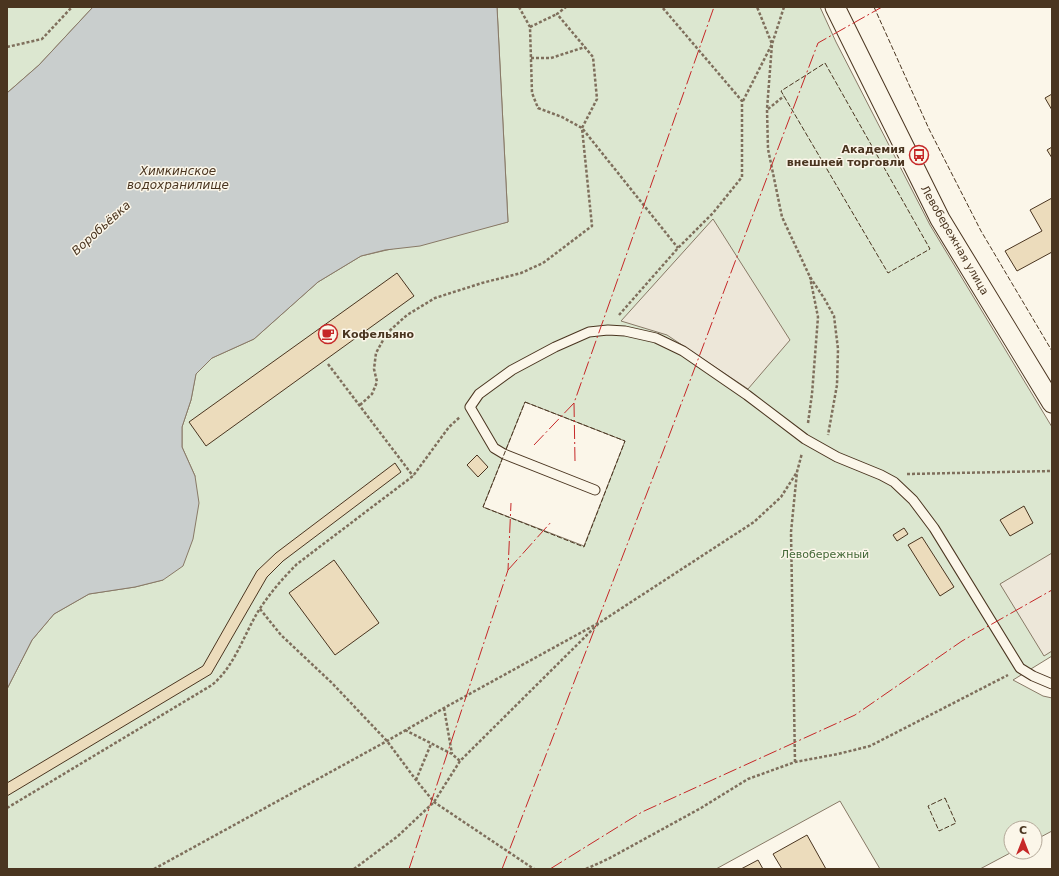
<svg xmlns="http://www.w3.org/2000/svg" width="1059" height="876" viewBox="0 0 1059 876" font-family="'DejaVu Sans',sans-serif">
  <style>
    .green { fill: #dce7d0; stroke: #887966; fill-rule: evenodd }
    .parking { fill: #ede7d9; stroke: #887966 }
    .water { fill: #c9cecd; stroke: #887966 }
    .building { fill: #ecdcbc; stroke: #4a3520 }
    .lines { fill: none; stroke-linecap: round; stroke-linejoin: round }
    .lane-casing { stroke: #4a3520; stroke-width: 11 }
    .street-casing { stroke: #4a3520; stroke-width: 21 }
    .path { stroke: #7f6f5c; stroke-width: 2.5; stroke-dasharray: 3 2; stroke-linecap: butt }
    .lane { stroke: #fbf6e9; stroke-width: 9 }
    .street { stroke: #fbf6e9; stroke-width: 19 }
    .fence { stroke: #4a3520; stroke-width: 1; stroke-dasharray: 5 2; stroke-linecap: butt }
    .power { stroke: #c62828; stroke-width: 1; stroke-dasharray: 14 3 2 3; stroke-linecap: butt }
    .labels { text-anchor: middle; stroke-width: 3; stroke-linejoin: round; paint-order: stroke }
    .poi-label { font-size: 11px; font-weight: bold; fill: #4a3520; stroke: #fbf6e9; text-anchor: end }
    .street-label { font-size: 11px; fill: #4a3520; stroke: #fbf6e9 }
    .park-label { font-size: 11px; fill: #436837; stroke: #fbf6e9 }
    .water-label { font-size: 12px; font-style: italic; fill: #4a3520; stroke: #fbf6e9 }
  </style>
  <rect width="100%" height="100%" fill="#fbf6e9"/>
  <g class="green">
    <polygon points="7,7 93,7 39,65 7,93"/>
    <path d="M 497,7 L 820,7 L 836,42 L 930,225 L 1052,427 L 1052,656 L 1013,680 L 1043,696 L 1052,698 L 1052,831 L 1035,840 L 1035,828 L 1011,828 L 1012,852 L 980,869 L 880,869 L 840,801 L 716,869 L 7,869 L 7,689 L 32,640 L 54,614 L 89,594 L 135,587 L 163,580 L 195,476 L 182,447 L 182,427 L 191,400 L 196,373 L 212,358 L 254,339 L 318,282 L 361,256 L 508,222 ZM 525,402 L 625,441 L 584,546 L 483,507 Z"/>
  </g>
  <g class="parking">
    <polygon points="713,219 790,340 748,389 667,335 621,321"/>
    <polygon points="1052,553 1052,651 1044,656 1000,584"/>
  </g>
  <polygon class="water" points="93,7 497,7 508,222 420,246 385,250 361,256 318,282 254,339 212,358 196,374 191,400 182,427 182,447 195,476 199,503 193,539 183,566 163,580 135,587 89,594 54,614 32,640 7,689 7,93 39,65"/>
  <g class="building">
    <polygon points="1052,94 1052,110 1045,98"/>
    <polygon points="1052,147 1052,158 1047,150"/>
    <polygon points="1052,198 1052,252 1017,271 1005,251 1042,231 1030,210"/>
    <polygon points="397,273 414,296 206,446 189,422"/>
    <polygon points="477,455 488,467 478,477 467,465"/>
    <polygon points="395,463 401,472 283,561 267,577 211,674 7,796 7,783 203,666 257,571 276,553"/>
    <polygon points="1024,506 1033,523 1010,536 1000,520"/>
    <polygon points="904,528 908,534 897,541 893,535"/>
    <polygon points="922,537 954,587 940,596 908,545"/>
    <polygon points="334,560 379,623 335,655 289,593"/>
    <polygon points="807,835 826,869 782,869 773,854"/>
    <polygon points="758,860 763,869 741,869"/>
  </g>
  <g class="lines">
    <defs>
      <polyline id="lane" points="595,490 504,454 494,448 470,407 479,394 512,370 555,347 589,332 608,330 625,331 656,338 683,351 747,395 805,439 837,457 881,475 894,482 913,500 934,528 1020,668 1033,676 1052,684"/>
      <polyline id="street" points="835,7 940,219 1052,403"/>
    </defs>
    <use href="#lane" class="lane-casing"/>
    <use href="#street" class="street-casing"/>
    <g class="path">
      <polyline points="519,7 530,27 532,93 538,108 562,117 582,128 678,248"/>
      <polyline points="784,7 772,44 767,109 768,149 782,217 810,277 824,298 834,316 838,349 837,385 828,435"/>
      <polyline points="530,27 557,14"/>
      <polyline points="7,47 42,39 72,7"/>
      <polyline points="531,58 551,58 585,47"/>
      <polyline points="743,101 772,44 757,7"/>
      <polyline points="768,109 784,96"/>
      <polyline points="619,315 678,248 713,213 742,177 742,101 662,7"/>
      <polyline points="328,364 413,476"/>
      <polyline points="360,405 372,394 377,382 374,369 376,353 387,333 407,315 435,298 482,283 521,273 543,263 592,226 582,128 597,99 593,57 557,14 566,7"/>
      <polyline points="808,423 812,394 818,317 810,277"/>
      <polyline points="907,474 1052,471"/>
      <polyline points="260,609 281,635 332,683 387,741 416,780 434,802 534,869"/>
      <polyline points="444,708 452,754"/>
      <polyline points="405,730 452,754 460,761"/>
      <polyline points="795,762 791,532 797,472 802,453"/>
      <polyline points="416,780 431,744"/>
      <path d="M 7,808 L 212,685 C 235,666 244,634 259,610 C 270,593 283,578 297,564 L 413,476 L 449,427 L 460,417"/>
      <polyline points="154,869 387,741 444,708 602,621 754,522 781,497 797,472"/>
      <polyline points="354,869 398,836 434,802 460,761 599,623"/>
      <polyline points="586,869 608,859 701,808 748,779 795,762 838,754 870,746 1008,675"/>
    </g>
    <use href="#lane" class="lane"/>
    <use href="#street" class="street"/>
    <g class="fence">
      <polyline points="874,7 929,129 981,231 1052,351"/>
      <polygon points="825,63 930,249 888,273 781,91"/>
      <polygon points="525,402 625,441 584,547 483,507"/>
      <polygon points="945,798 956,823 939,831 928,806"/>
    </g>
    <g class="power">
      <polyline points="534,445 574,403"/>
      <polyline points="575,461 574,403 714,7"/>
      <polyline points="508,570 552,521"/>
      <polyline points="409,869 508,570 511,503"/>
      <polyline points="502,869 669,436 818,43 882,7"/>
      <polyline points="550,869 642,812 855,715 962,641 1052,590"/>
    </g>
  </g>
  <defs>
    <symbol id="bus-ring" viewBox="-11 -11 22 22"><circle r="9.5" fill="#fbf6e9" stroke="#c62828" stroke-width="1.5"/><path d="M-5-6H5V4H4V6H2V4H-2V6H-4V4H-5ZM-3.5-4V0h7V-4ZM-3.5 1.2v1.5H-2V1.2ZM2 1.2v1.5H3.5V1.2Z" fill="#c62828"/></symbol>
    <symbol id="cafe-ring" viewBox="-11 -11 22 22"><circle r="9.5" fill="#fbf6e9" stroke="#c62828" stroke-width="1.5"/><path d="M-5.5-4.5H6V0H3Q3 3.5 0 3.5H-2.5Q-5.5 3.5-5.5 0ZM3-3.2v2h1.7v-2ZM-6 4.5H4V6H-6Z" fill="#c62828"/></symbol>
  </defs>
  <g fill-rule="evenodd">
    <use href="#bus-ring" x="908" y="144" width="22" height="22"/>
    <use href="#cafe-ring" x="317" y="323" width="22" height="22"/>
  </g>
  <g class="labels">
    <g class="poi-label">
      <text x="905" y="153">Академия<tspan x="905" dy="13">внешней торговли</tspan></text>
      <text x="342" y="338" text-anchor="start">Кофельяно</text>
    </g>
    <g class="street-label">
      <text transform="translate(955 240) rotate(60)" y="4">Левобережная улица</text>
    </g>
    <g class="park-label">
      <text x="825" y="558">Левобережный</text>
    </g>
    <g class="water-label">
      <text x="178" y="175">Химкинское<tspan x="178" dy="14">водохранилище</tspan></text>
      <text transform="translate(101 228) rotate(-42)" y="4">Воробьёвка</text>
    </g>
  </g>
  <rect width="1059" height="876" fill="none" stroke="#4a3520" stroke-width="16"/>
  <g transform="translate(1023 840)"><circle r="19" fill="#fbf6e9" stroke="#b4a999"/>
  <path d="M0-3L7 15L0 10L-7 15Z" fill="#c62828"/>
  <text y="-6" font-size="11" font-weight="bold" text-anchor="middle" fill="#4a3520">С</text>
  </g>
</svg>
